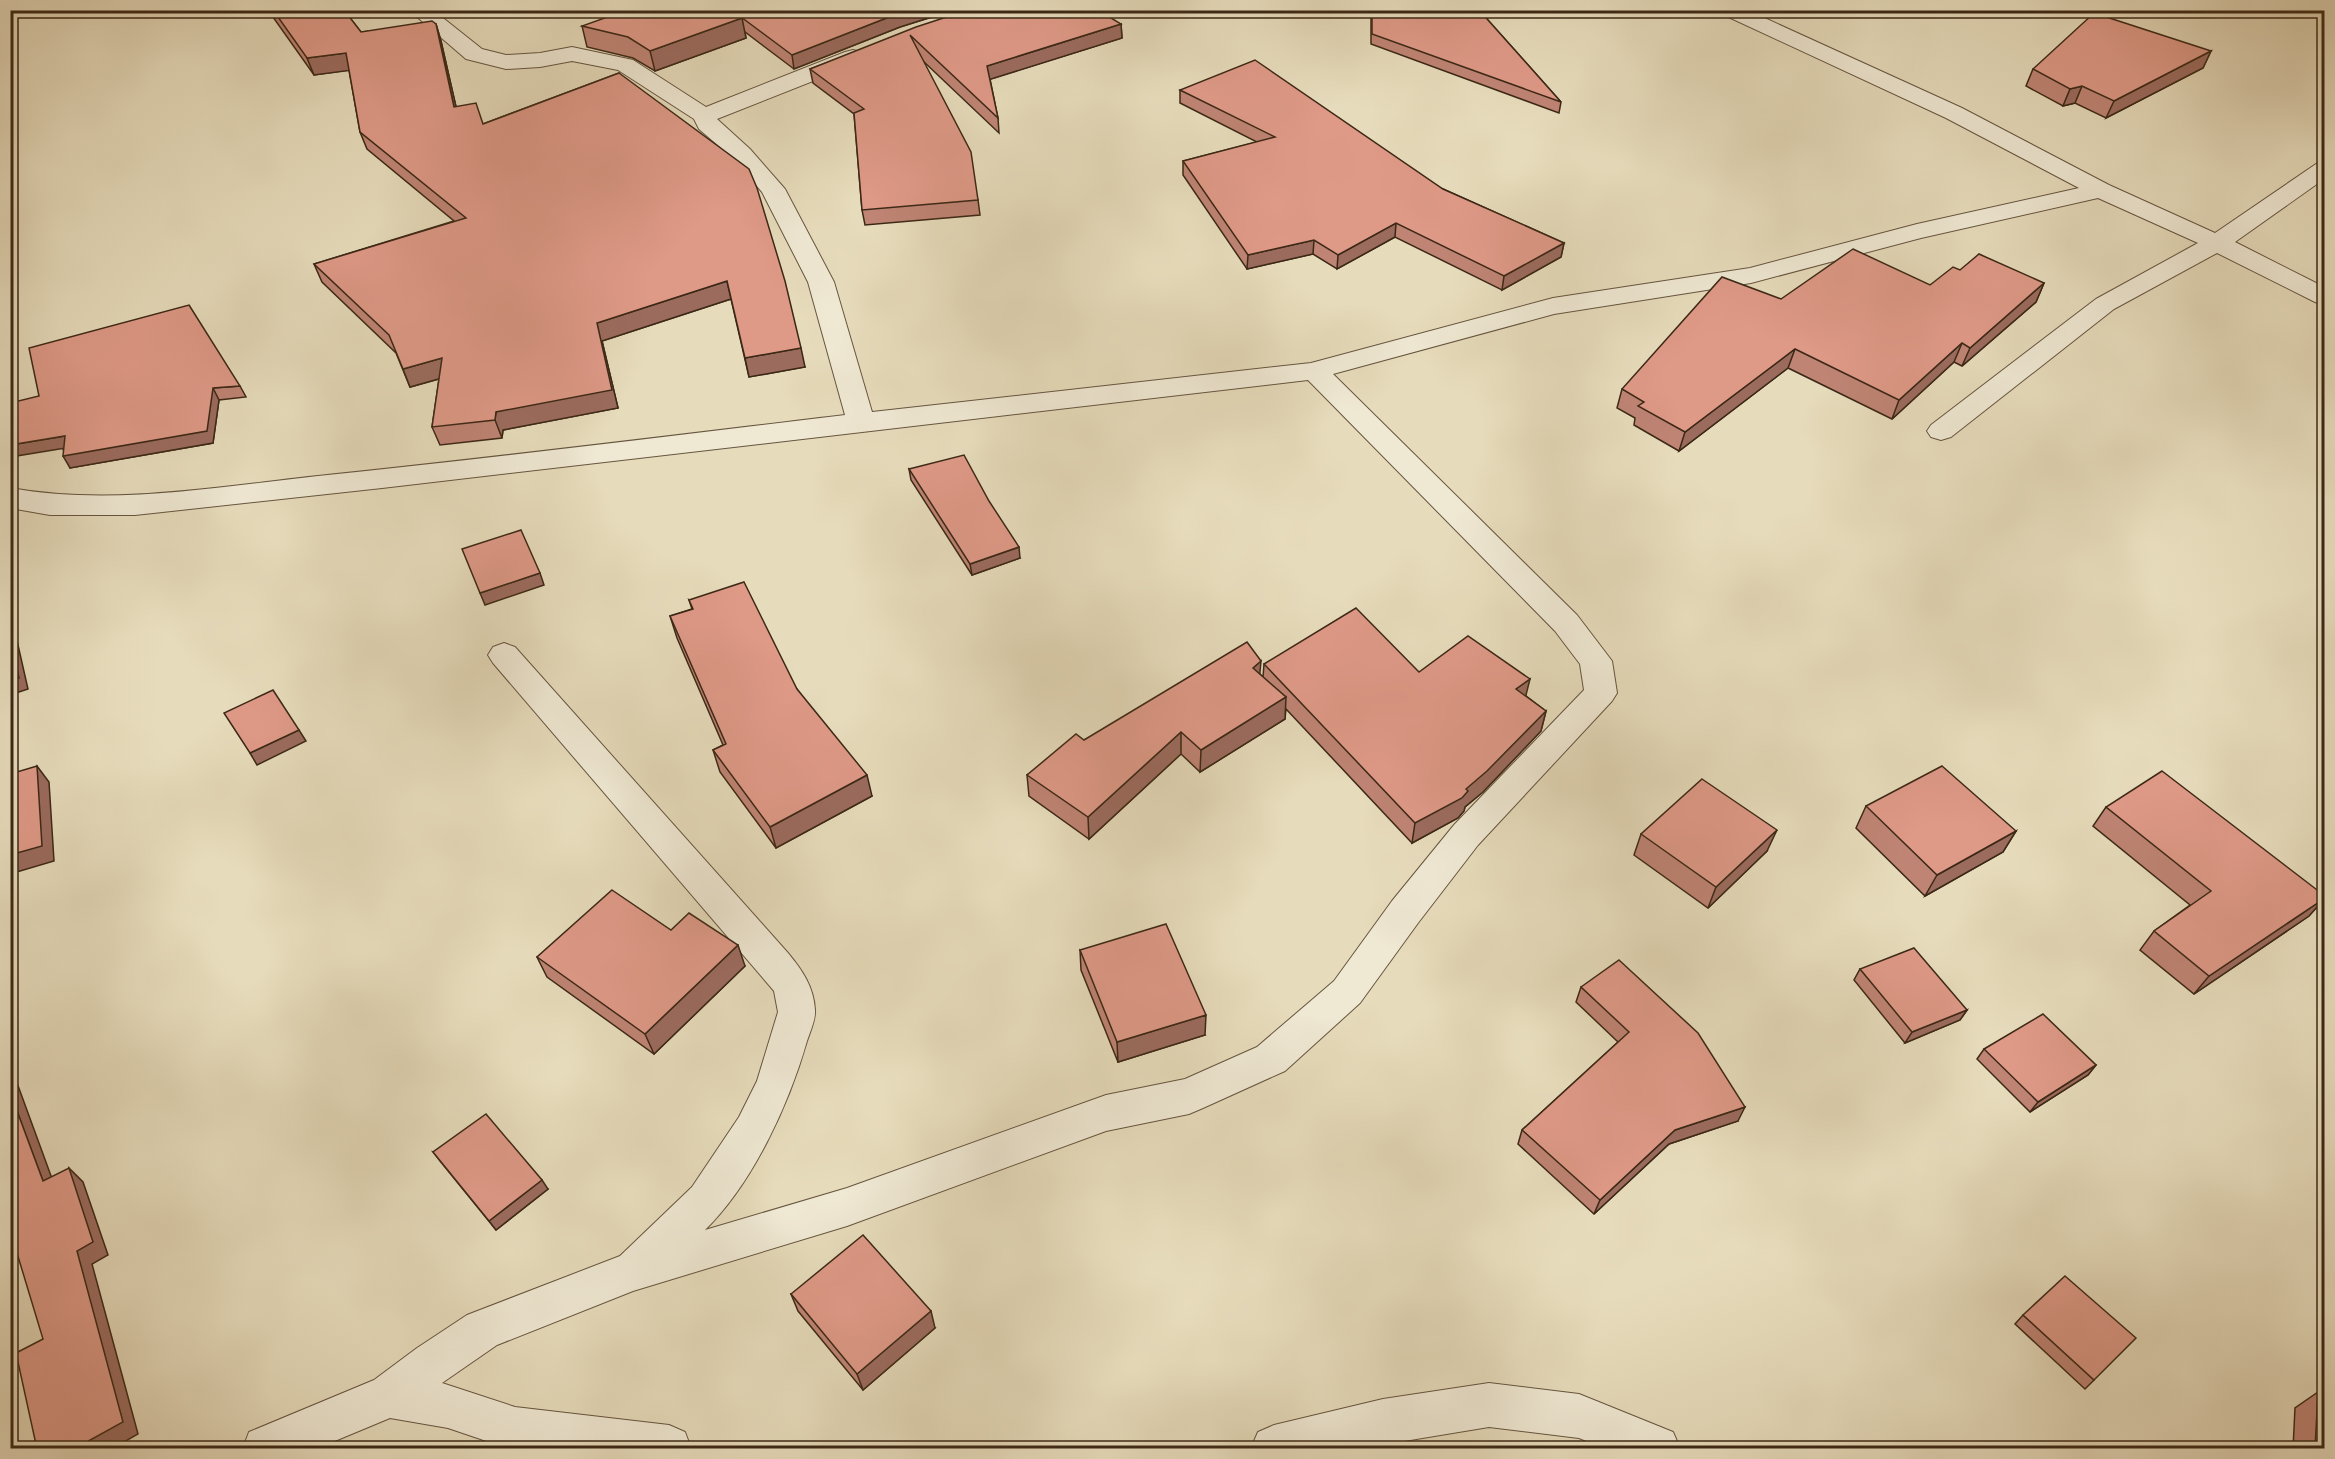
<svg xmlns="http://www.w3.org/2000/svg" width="2335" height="1459" viewBox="0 0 2335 1459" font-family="'IM FELL DW Pica',serif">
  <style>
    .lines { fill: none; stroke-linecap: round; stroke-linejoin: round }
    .minor-casing { stroke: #66553f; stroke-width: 2 }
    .minor { fill: #efe8d3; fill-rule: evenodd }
    .wall { fill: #bf8474; stroke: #3c2816; stroke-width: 1.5 }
    .shaded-wall { fill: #9b6b5e; stroke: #3c2816; stroke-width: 1.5 }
    .building { fill: #de9987; stroke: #3c2816; stroke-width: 1.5 }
  </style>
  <rect width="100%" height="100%" fill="#e6dbbb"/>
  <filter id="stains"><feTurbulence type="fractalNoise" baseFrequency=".00333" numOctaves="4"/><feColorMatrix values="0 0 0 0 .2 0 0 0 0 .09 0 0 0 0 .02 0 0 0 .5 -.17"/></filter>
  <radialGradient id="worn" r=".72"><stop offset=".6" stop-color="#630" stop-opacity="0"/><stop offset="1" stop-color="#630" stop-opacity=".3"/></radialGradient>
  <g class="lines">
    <defs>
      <g id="minor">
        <path d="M 409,10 L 433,10 L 482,49 L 506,55 L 540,53 L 572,47 L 633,60 L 706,107 L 845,52 L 853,50 L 861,52 L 864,57 L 861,62 L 717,119 L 750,149 L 785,189 L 834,282 L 872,412 L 1311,363 L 1553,298 L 1750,268 L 1917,224 L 2079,188 L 1946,118 L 1722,14 L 1719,10 L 1747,10 L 1962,108 L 2109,185 L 2215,233 L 2316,164 L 2324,162 L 2324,179 L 2235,242 L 2324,287 L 2324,305 L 2315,302 L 2217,253 L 2114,309 L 1951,437 L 1941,440 L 1931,437 L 1927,431 L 1931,425 L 2096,299 L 2198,243 L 2098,198 L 1921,238 L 1751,283 L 1554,314 L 1333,374 L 1577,615 L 1612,661 L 1617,693 L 1612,701 L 1478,845 L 1418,923 L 1360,1003 L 1285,1071 L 1203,1108 L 1189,1114 L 1106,1131 L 847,1226 L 633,1291 L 497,1345 L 442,1383 L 515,1407 L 669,1425 L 685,1432 L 691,1448 L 507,1448 L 448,1428 L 390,1418 L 318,1448 L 243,1448 L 249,1432 L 374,1380 L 417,1348 L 467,1315 L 620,1256 L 692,1187 L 739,1117 L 757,1081 L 778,1012 L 774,991 L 493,663 L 488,655 L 493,647 L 504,643 L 515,647 L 788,953 C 802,970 814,987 815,1010 C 816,1019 810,1032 807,1041 C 789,1104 753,1183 705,1230 L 847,1188 L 1106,1095 L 1185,1079 L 1257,1047 L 1334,981 L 1392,901 L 1454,825 L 1584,690 L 1580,664 L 1555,631 L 1308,380 L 382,488 L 135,515 L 50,515 L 10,508 L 10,488 C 112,506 216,487 318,476 C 494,458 669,436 845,415 L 808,282 L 762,192 L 734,159 L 699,129 L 694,119 L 618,70 L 572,61 L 540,67 L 506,69 L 466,59 Z"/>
        <polygon points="1489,1383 1579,1394 1673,1432 1680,1448 1604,1448 1579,1438 1489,1427 1362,1448 1251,1448 1258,1432 1274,1425 1383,1399"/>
      </g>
    </defs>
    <use href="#minor" class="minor-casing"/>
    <use href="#minor" class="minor"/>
  </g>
  <g class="wall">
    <polygon points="268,10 344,10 361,32 436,24 441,41 456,107 483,124 619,73 805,367 749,377 731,299 602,341 618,408 503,430 502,438 440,445 432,427 439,379 410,387 396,353 322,282 314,264 454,221 367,149 360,132 349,70 314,75"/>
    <polygon points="748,10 954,10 900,27 794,69 745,32 746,38 655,71 633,58 587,47 582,26 737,14"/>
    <polygon points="968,10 1121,24 1122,38 990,79 998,118 999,133 922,60 978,200 980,215 865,225 862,210 854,114 813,83 810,69"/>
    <polygon points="1371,10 1479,10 1561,102 1559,113 1371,44"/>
    <polygon points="2211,51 2203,68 2106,118 2075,103 2063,106 2026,86 2033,69"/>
    <polygon points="1180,90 1443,189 1564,243 1561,257 1502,290 1395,237 1337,269 1313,254 1247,269 1183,175 1183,161 1257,142 1180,103"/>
    <polygon points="1960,270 2044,283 2036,302 1962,366 1954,362 1892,419 1788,368 1679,451 1634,425 1635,418 1617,408 1622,389 1930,285"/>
    <polygon points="240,386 246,397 219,400 213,443 70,468 63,449 10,403"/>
    <polygon points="909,469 1020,558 972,575 911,480"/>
    <polygon points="689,600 797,689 872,796 776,848 720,772 713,750 723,745 677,638 670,616 692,609"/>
    <polygon points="1264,664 1419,672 1526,696 1546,711 1541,731 1483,792 1465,807 1464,811 1458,818 1412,843 1286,709 1285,719 1200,772 1181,754 1089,839 1029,796 1027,775 1084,740 1260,674 1263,677"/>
    <polygon points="1866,806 2016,831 2003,852 1925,896 1856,828"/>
    <polygon points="2106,807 2325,898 2309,916 2194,994 2140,950 2154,931 2190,905 2093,826"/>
    <polygon points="1641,834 1767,851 1708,908 1634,855"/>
    <polygon points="671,930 745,966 654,1054 547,977 537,957"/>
    <polygon points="1080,950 1205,1035 1118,1062 1081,970"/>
    <polygon points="1860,969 1967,1010 1960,1020 1905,1043 1854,980"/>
    <polygon points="1581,987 1738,1121 1669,1144 1594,1214 1518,1144 1522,1130 1618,1042 1576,1002"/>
    <polygon points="1984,1049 2096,1065 2088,1075 2030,1112 1977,1059"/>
    <polygon points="433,1152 548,1189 496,1230 440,1161"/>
    <polygon points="791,1294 935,1328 863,1390 798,1311"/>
    <polygon points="2023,1315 2094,1380 2085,1389 2015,1324"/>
    <polygon points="2318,1392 2325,1449 2293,1449 2295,1408"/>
  </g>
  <g class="shaded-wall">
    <polygon points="907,10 954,10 900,27 794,69 792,55"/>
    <polygon points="742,18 746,38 655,71 650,51"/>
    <polygon points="436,24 441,41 460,124 454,107"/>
    <polygon points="1121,24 1122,38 988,80 987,66"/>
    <polygon points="2211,51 2203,68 2106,118 2114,101"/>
    <polygon points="346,53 353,70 314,75 307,58"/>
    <polygon points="2082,86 2075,103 2063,106 2070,89"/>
    <polygon points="1396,223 1395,237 1337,269 1338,255"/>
    <polygon points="1314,240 1313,254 1247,269 1248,255"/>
    <polygon points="1564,243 1561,257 1502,290 1504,276"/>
    <polygon points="727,281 731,299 602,341 618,408 503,430 502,438 495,420 496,412 597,323"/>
    <polygon points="2044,283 2036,302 1962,366 1970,348"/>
    <polygon points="1962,343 1954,362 1892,419 1899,400"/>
    <polygon points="801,348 805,367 749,377 745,358"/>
    <polygon points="1795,349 1788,368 1679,451 1685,432"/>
    <polygon points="442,358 449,376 410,387 403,369"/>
    <polygon points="213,388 219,400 213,443 70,468 63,456"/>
    <polygon points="65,436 72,447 10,457 10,445"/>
    <polygon points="1019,547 1020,558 972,575 970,564"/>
    <polygon points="540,573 544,585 485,605 480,593"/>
    <polygon points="10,610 28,689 10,695"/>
    <polygon points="1261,661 1259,683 1253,668"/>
    <polygon points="1530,679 1525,699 1516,689"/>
    <polygon points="1286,697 1285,719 1200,772 1201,750"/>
    <polygon points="1546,711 1541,731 1483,792 1465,807 1464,811 1458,818 1412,843 1415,823"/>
    <polygon points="299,730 306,741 257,765 250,753"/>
    <polygon points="1181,732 1181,754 1089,839 1088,817"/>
    <polygon points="37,766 49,782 54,861 10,874 10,855"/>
    <polygon points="867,775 872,796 776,848 770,827"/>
    <polygon points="1777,830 1767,851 1708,908 1716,887"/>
    <polygon points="2016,831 2003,852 1925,896 1937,875"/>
    <polygon points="2325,898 2309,916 2194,994 2209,976"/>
    <polygon points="738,945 745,966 654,1054 645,1034"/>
    <polygon points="1967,1010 1960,1020 1905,1043 1912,1032"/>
    <polygon points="1206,1015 1205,1035 1118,1062 1117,1042"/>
    <polygon points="2096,1065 2088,1075 2030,1112 2038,1102"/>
    <polygon points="10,1076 17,1083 58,1195 43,1181 10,1092"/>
    <polygon points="1745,1107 1738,1121 1669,1144 1594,1214 1600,1200 1675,1130"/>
    <polygon points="69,1168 83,1182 108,1255 92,1264 138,1434 112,1449 74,1449 77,1251"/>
    <polygon points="542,1180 548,1189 496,1230 489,1221"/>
    <polygon points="931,1311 935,1328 863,1390 857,1374"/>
  </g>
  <g class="building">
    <polygon points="273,10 344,10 361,32 432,21 436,24 454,107 476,103 483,124 619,73 749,169 757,188 785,281 801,348 745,358 727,281 597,323 612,390 496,412 495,420 432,427 442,358 403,369 389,335 314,264 466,218 360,132 346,53 307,58"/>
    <polygon points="627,10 732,10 742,18 650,51 628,37 582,26"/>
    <polygon points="748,10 907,10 792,55 737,14"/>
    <polygon points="968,10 1098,10 1121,24 987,66 998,118 910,35 971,152 978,200 862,210 854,113 864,109 810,69 916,27"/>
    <polygon points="1372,10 1479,10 1561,102 1372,34"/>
    <polygon points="2094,13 2211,51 2114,101 2082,86 2070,89 2033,69"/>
    <polygon points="1255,60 1443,189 1564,243 1504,276 1396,223 1338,255 1314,240 1248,255 1183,161 1275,137 1180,90"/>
    <polygon points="1853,249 1930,285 1953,267 1960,270 1979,254 2044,283 1970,348 1962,343 1899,400 1795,349 1685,432 1638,406 1644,402 1622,389 1722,277 1781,299"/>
    <polygon points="189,305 240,386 213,388 207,431 63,456 65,436 10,445 10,403 39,396 29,348"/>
    <polygon points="964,455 989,501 1019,547 970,564 909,469"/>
    <polygon points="521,530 540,573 480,593 462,549"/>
    <polygon points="744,582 797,689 867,775 770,827 713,750 726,744 670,616 693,609 689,600"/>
    <polygon points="1356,608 1419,672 1468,636 1530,679 1516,689 1546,711 1487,771 1466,789 1468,791 1462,798 1415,823 1264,664"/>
    <polygon points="10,637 19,678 10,681"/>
    <polygon points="1247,642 1261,661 1253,668 1286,697 1201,750 1181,732 1088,817 1027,775 1076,734 1084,740"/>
    <polygon points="273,690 299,730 250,753 224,713"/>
    <polygon points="37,766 42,846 10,855 10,774"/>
    <polygon points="1942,766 2016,831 1937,875 1866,806"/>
    <polygon points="2162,771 2325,896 2325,898 2209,976 2154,931 2211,891 2106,807"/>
    <polygon points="1702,779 1777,830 1716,887 1641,834"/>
    <polygon points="612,890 671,930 689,913 738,945 645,1034 537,957"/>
    <polygon points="1166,924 1206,1015 1117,1042 1080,950"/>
    <polygon points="1914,948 1967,1010 1912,1032 1860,969"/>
    <polygon points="1619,960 1698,1033 1745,1107 1675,1130 1600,1200 1522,1130 1629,1032 1581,987"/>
    <polygon points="2043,1014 2096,1065 2038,1102 1984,1049"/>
    <polygon points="10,1092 43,1181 69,1168 93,1242 77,1251 123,1422 74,1449 37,1449 16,1353 43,1339 10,1230"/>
    <polygon points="486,1114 542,1180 489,1221 433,1152"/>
    <polygon points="863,1235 931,1311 857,1374 791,1294"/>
    <polygon points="2065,1276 2136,1338 2094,1380 2023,1315"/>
    <polygon points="2318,1392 2325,1395 2325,1449 2315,1449"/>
  </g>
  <rect width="2335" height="1459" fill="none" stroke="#e6dbbb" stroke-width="36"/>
  <rect x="12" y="12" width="2311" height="1435" fill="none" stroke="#3c2816" stroke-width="3"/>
  <rect x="18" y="18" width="2299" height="1423" fill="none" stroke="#3c2816" stroke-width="1.5"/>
  <rect width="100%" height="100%" filter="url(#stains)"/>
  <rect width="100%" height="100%" fill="url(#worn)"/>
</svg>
